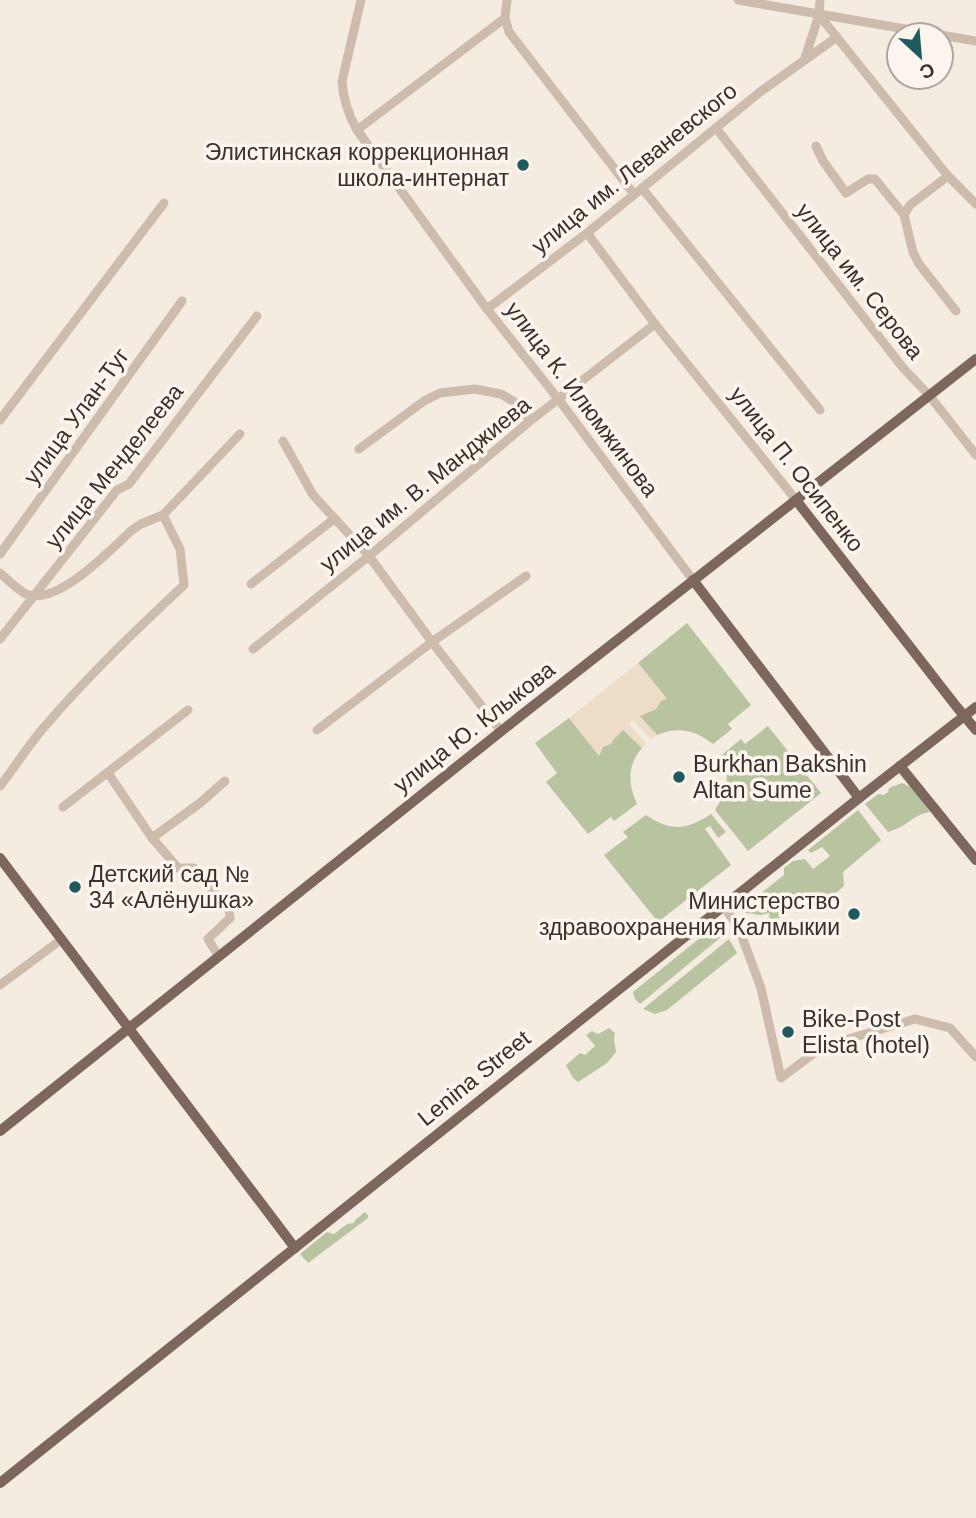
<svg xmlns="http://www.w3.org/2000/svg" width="976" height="1518" viewBox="0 0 976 1518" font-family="Arial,sans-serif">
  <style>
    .green { fill: #b8c4a0 }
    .plaza { fill: #ecdcc8 }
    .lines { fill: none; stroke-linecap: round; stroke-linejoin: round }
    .minor { stroke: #cdbbac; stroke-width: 9 }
    .major { stroke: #7d675c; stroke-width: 10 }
    .poi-dot { fill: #1f5a5e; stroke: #fbf5ee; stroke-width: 2.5 }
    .labels { text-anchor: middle; stroke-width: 7; stroke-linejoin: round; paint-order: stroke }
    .poi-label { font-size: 23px; fill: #3b302b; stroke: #fbf5ee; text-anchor: start }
    .street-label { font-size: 23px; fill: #3b302b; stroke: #fbf5ee }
  </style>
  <rect width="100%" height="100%" fill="#f4ebe1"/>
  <g class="green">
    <path d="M 687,623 L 751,705 L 728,724 L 732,729 L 713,744 C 696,730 677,726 657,735 L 639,716 L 656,709 L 661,700 L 666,698 L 638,663 Z"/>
    <path d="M 569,718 L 599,755 L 603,746 L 623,729 L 642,748 C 627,765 628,785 637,804 L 614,821 L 611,817 L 588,834 L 546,782 L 557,773 L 535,743 Z"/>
    <path d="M 768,726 L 821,793 L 748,851 L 715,810 C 728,789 730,778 722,755 L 741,739 L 745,744 Z"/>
    <path d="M 902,783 L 913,788 L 930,812 C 918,814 913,819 904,825 C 900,828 893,830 888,832 L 865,804 L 878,794 L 884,795 L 888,792 L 889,788 Z"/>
    <polygon points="858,810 881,840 843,872 844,886 821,906 814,898 797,913 792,908 776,920 779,929 770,934 761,934 759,930 770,920 769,913 761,915 746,913 741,907 750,896 756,897 784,875 784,868 793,861 805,859 813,869 830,856 822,847 811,853 808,850"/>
    <path d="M 711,814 L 726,832 L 718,838 L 710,826 L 705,829 L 731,865 L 658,922 L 604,855 L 628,837 L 623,832 L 646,815 C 671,832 687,830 711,814 Z"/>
    <polygon points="711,929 726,933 640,1004 635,999 633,992"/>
    <polygon points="729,939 737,953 667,1010 655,1014 643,1009"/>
    <polygon points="609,1028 615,1033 614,1039 616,1052 607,1063 578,1082 573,1078 566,1065 580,1053 585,1055 595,1046 586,1035 592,1031 598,1034"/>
    <polygon points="365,1212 368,1215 368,1218 308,1263 300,1254 327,1232 334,1234 347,1224 354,1223 355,1220"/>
  </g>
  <polygon class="plaza" points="638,663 667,699 661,701 656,709 640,716 657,735 651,739 633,720 629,724 646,743 642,748 623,730 614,739 611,744 603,747 599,756 569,718"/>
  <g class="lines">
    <g class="minor">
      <path d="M 361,0 L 342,81 C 343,100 348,114 357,130 L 487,309 L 559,400 L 693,580"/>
      <polyline points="507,0 505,18 509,32 634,194"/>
      <polyline points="738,0 940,35"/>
      <polyline points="819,15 948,176 976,204"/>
      <polyline points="941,35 976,41"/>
      <polyline points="805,58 819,15 820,0"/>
      <polyline points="716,128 904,369 929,395 976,455"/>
      <polyline points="357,130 505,18"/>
      <polyline points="816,146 823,161 846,193 868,179 875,179 904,215 913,252 919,264 956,311"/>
      <polyline points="642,188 820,410"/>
      <polyline points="904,215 910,205 948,176"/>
      <polyline points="587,233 655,324 796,500"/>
      <polyline points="487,309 587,233 760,92 837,37"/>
      <polyline points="0,420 164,203"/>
      <polyline points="283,441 313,495 369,556 432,642 501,731"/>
      <polyline points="359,449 424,401 440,393 475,389 501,394 518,404 530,421"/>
      <polyline points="0,554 182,301"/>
      <path d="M 0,573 C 7,579 18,590 26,594 C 57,607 111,549 132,530 L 141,524 L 163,515 L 240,434"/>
      <polyline points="251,584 334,519"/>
      <polyline points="0,639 117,490 129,484 257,316"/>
      <polyline points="253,649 369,556 530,421 655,324"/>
      <polyline points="317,730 432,642 526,576"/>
      <polyline points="108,773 152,838 178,868 194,868 229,910 230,918 208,939 219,957"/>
      <path d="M 0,786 C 16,766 29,744 46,725 C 89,675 136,630 184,585 L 180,549 L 163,515"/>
      <polyline points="63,807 188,710"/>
      <polyline points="152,838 200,803 225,781"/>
      <polyline points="723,906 738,926 761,988 781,1078 822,1047 915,1019 950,1028 976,1057"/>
      <polyline points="0,985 62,939"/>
    </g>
    <g class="major">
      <polyline points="796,500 956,706 976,730"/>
      <polyline points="693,580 859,798"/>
      <polyline points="900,766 976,860"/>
      <polyline points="0,858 295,1248"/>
      <polyline points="0,1131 519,717 976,359"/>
      <polyline points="0,1483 859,798 976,707"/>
    </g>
  </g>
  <g class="poi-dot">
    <circle cx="523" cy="165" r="7"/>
    <circle cx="679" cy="777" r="7"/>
    <circle cx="75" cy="887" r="7"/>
    <circle cx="854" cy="914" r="7"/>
    <circle cx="788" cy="1032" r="7"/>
  </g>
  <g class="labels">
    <g class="poi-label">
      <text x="509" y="160" text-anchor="end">Элистинская коррекционная<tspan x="509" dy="26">школа-интернат</tspan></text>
      <text x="693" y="772">Burkhan Bakshin<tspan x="693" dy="26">Altan Sume</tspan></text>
      <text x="89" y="882">Детский сад №<tspan x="89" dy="26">34 «Алёнушка»</tspan></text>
      <text x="840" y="909" text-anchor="end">Министерство<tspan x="840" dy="26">здравоохранения Калмыкии</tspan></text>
      <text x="802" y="1027">Bike-Post<tspan x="802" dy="26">Elista (hotel)</tspan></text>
    </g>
    <g class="street-label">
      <text transform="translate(634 168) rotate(-39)" y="8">улица им. Леваневского</text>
      <text transform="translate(860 281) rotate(52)" y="8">улица им. Серова</text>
      <text transform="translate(582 399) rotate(53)" y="8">улица К. Илюмжинова</text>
      <text transform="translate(76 416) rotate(-54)" y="8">улица Улан-Туг</text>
      <text transform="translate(114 466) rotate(-51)" y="8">улица Менделеева</text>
      <text transform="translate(797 469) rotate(52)" y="8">улица П. Осипенко</text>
      <text transform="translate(425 484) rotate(-39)" y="8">улица им. В. Манджиева</text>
      <text transform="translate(474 727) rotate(-38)" y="8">улица Ю. Клыкова</text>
      <text transform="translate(474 1078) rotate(-39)" y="8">Lenina Street</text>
    </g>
  </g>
  <g transform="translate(920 56) rotate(154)"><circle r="33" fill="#fbf5ee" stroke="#aea6a0" stroke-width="2"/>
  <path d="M0-5L12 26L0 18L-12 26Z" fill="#1f5a5e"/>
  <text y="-10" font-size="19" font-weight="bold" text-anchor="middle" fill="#3b302b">С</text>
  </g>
</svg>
